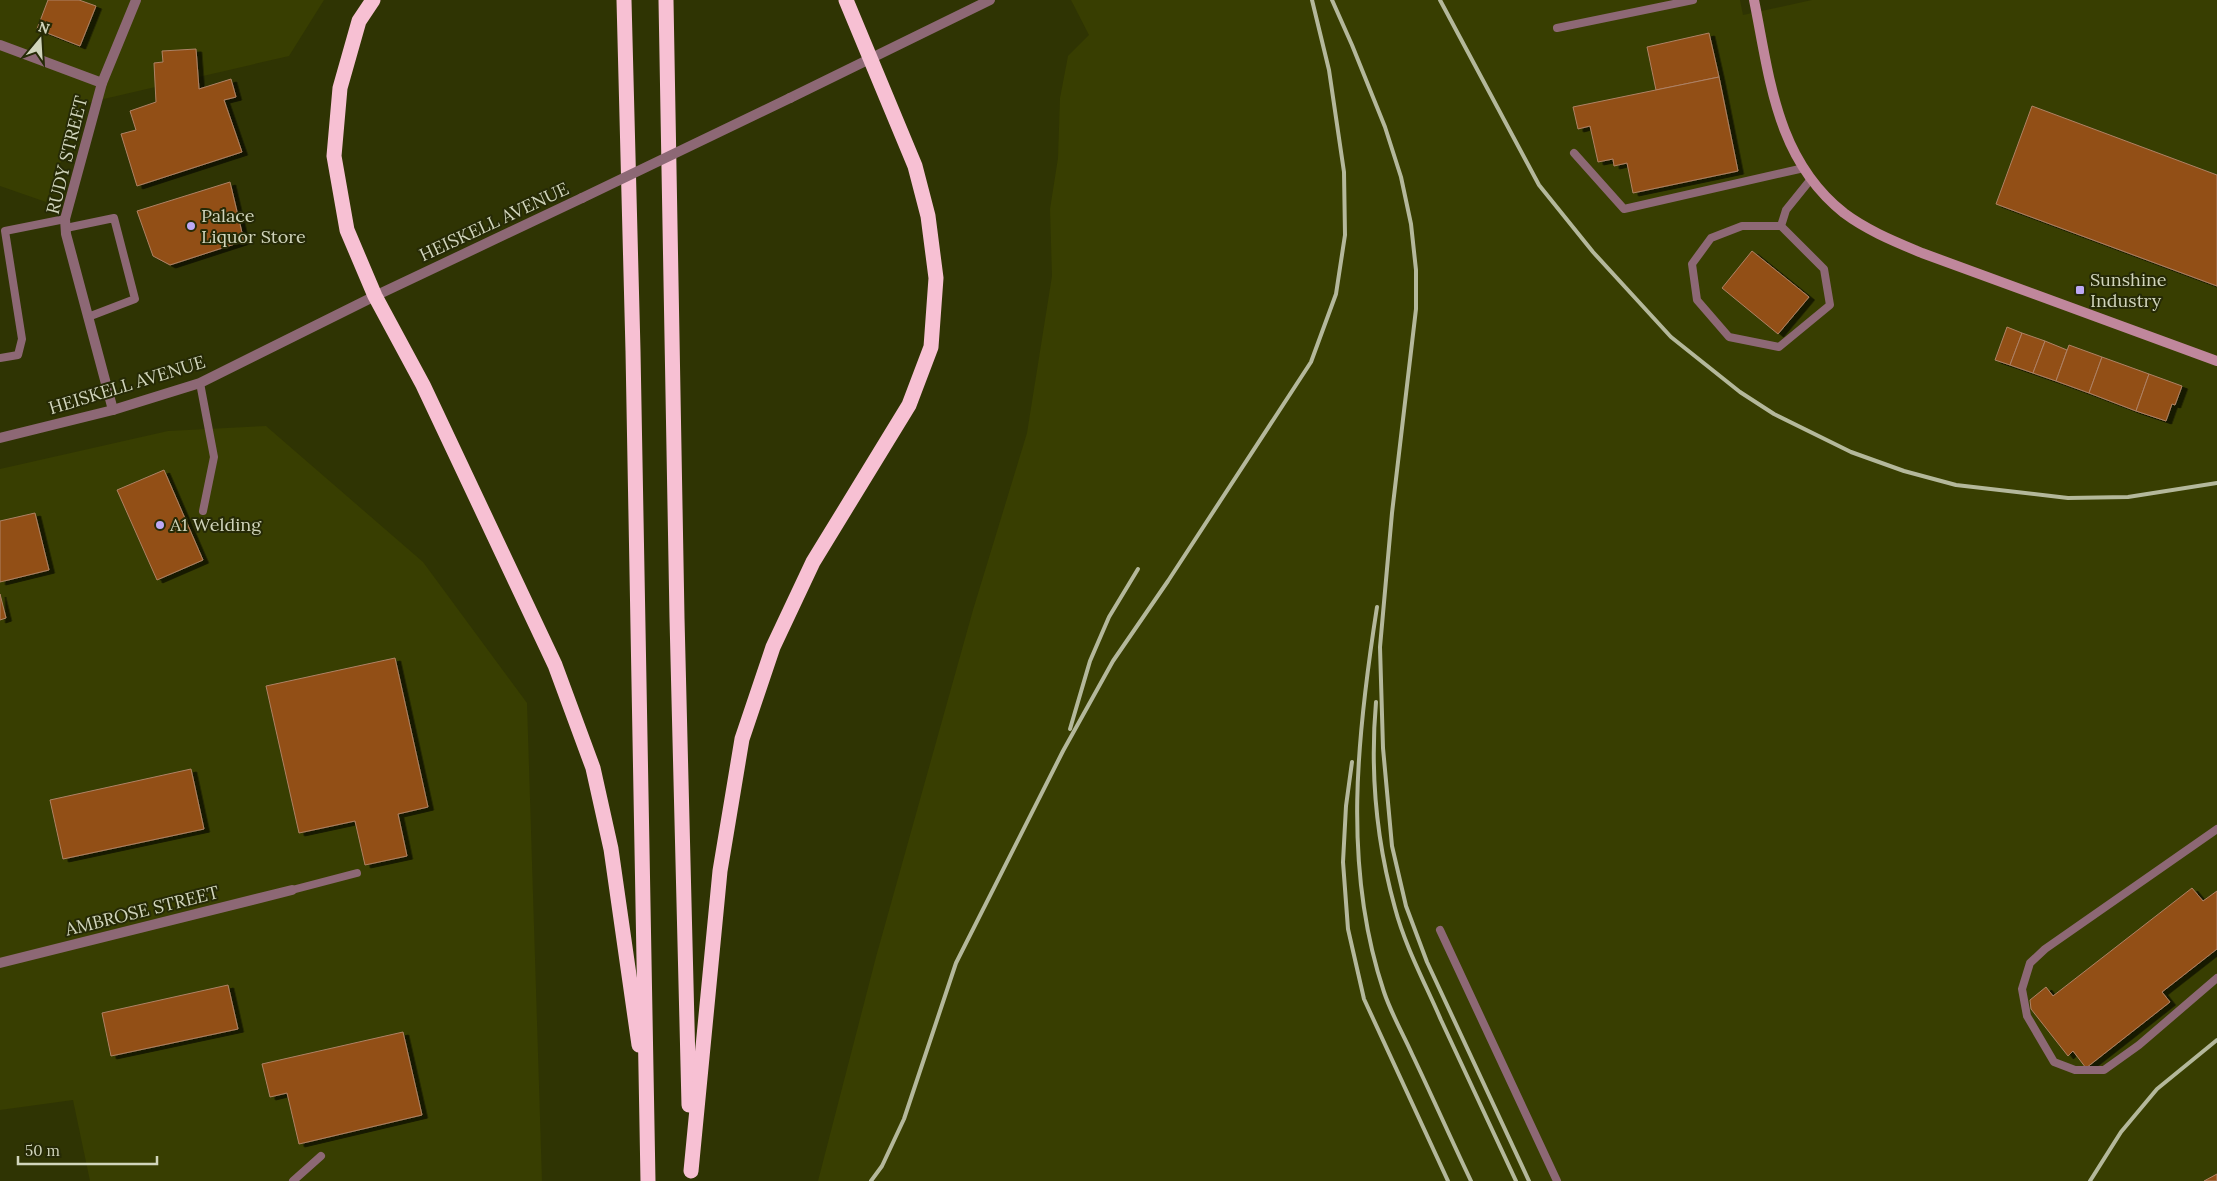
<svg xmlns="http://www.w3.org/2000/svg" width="2217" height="1181" viewBox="0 0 2217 1181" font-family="Lora,serif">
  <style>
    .built { fill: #383e01 }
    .building { fill: #924f17; stroke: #ae8265; filter: url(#shadow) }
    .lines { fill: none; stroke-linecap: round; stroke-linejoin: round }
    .service { stroke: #8d6875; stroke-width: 8 }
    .minor { stroke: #8d6875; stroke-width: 10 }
    .tertiary { stroke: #8d6875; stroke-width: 10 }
    .secondary { stroke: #c0879c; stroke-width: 10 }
    .motorway { stroke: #f7c0d3; stroke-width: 15 }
    .rail { stroke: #b4b89b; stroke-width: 4 }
    .tertiary-bridge { stroke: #8d6875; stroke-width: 10 }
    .poi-dot { fill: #bda9f5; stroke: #262a06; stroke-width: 2 }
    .labels { text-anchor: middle; stroke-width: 4; stroke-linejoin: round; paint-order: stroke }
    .street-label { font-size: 18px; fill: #d1d5bc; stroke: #262a06 }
    .poi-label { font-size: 18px; fill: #d1d5bc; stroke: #262a06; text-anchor: start }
  </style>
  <defs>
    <filter id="shadow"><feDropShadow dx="5.5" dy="3" stdDeviation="0" flood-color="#0009"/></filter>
  </defs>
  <rect width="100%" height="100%" fill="#2f3403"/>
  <g class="built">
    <polygon points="0,0 324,0 289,56 82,104 46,202 0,186"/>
    <polygon points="1071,0 1740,0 1743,15 1812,0 2217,0 2217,1181 818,1181 876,957 973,610 1027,433 1052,276 1050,209 1058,158 1060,98 1068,56 1089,35"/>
    <polygon points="266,426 423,562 527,703 542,1181 90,1181 73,1100 0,1110 0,469 168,431"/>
  </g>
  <g class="building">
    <polygon points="48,0 79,0 96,6 80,46 37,29"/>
    <polygon points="1709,33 1719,77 1656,90 1647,47"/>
    <polygon points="196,49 199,89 231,79 236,97 224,100 242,152 137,186 121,134 136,130 130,111 156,102 154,63 163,62 162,51"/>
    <polygon points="1719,77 1738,171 1633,193 1627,163 1614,166 1613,159 1598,162 1590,126 1578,129 1573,107"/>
    <polygon points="2032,106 2217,175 2217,286 1996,204"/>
    <polygon points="230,182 244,241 170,265 153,256 137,211"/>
    <polygon points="1752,251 1809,297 1778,334 1722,288"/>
    <polygon points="2007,327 2022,333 2010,365 1995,360"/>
    <polygon points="2022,333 2045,341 2033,373 2010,365"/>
    <polygon points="2045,341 2067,350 2056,381 2033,373"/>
    <polygon points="2069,345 2102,357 2089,393 2056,381"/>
    <polygon points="2102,357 2149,374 2136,411 2089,393"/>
    <polygon points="2149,374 2182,386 2175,405 2172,404 2166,421 2136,411"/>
    <polygon points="164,470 203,560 157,580 117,490"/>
    <polygon points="35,513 49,570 0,582 0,521"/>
    <polygon points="0,594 6,618 0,620"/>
    <polygon points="395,658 428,807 398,814 407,856 365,865 355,821 299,833 266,686"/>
    <polygon points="191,769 204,829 63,859 50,800"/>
    <polygon points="2192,888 2203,901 2217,891 2217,949 2162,992 2170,1002 2086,1068 2073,1051 2068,1056 2031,1009 2030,1000 2046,987 2053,996"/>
    <polygon points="228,985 238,1029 111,1056 102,1013"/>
    <polygon points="403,1032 422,1115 299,1144 287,1093 270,1097 262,1064"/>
    <polygon points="2217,1174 2217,1181 2204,1181"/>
  </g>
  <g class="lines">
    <g class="service">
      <polyline points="1557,28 1693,0"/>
      <polyline points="1574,153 1624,209 1804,168"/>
      <polyline points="1781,226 1742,226 1711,238 1692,264 1697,300 1729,337 1779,347 1830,305 1824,269 1781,226 1786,210 1811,179"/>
      <polyline points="66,228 114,218 135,299 88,317"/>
      <polyline points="0,358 18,355 22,339 5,231 65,219"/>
      <polyline points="200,383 214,457 203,511"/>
      <polyline points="2217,829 2045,949 2030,963 2022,989 2027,1016 2054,1062 2075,1070 2104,1070 2139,1045 2217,978"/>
      <polyline points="292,890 357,873"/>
      <polyline points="1440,930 1557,1181"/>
      <polyline points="293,1181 321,1156"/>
    </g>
    <g class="minor">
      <polyline points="0,45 102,83"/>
      <polyline points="113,410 66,234 65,219 102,83 136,0"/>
      <polyline points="0,963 292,890"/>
    </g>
    <g class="tertiary">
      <polyline points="790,98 990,0"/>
      <polyline points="0,438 113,410 200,383 375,296 582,198"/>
    </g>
    <path class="secondary" d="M 1754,0 C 1770,79 1776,159 1844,213 C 1868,231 1896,242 1922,253 L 2217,361"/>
    <g class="motorway">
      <polyline points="373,0 359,21 340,88 334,156 347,230 375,296 423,385 555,665 593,768 611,849 639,1045"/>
      <polyline points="624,0 633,351 648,1181"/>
      <polyline points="666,0 677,618 689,1105"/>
      <polyline points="691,1171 720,871 742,739 773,647 813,562 909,405 931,347 936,278 928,216 915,166 846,0"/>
    </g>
    <g class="rail">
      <polyline points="1332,0 1352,45 1385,127 1401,177 1411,224 1416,270 1416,309 1392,513 1380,647 1383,748 1392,846 1406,906 1427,962 1529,1181"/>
      <polyline points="1440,0 1539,185 1593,252 1671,337 1740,392 1774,414 1851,452 1904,471 1956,485 2068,498 2128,497 2217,483"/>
      <path d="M 1377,607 C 1357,735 1342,867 1384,992 C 1391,1013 1403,1034 1412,1054 C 1432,1096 1451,1139 1471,1181"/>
      <path d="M 1376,702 C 1370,771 1376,840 1395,908 C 1405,946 1425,983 1441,1020 C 1466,1073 1491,1127 1516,1181"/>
      <polyline points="1070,729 1090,661 1109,617 1138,569"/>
      <polyline points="1352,762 1346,806 1343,862 1348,929 1364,999 1448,1181"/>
      <polyline points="871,1181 882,1166 904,1119 956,963 1063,751 1113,661 1168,581 1311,362 1336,294 1345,235 1344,172 1329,70 1312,0"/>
      <polyline points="2090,1181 2121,1132 2157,1089 2217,1040"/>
    </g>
    <polyline class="tertiary-bridge" points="582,198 790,98"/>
  </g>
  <g class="poi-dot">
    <circle cx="191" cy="226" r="5"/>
    <rect x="2075" y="285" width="10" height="10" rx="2.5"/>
    <circle cx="160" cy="525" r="5"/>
  </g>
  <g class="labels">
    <g class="street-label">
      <text transform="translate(67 155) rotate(-76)" y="6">RUDY STREET</text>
      <text transform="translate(494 222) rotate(-25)" y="6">HEISKELL AVENUE</text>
      <text transform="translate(127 385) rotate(-17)" y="6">HEISKELL AVENUE</text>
      <text transform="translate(142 911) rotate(-14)" y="6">AMBROSE STREET</text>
    </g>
    <g class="poi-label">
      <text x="201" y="222">Palace<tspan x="201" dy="21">Liquor Store</tspan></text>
      <text x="2090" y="286">Sunshine<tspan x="2090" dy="21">Industry</tspan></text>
      <text x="170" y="531">A1 Welding</text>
    </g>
  </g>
  <g transform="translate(40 40) rotate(18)" stroke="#262a06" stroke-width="4" paint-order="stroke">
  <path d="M0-4L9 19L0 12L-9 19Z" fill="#d1d5bc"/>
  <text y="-8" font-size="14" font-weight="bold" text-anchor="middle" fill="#d1d5bc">N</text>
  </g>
  <path d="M18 1156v8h139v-8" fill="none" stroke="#d1d5bc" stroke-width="2.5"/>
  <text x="25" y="1156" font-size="15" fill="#d1d5bc" stroke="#262a06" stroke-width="4" paint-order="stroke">50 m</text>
</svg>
